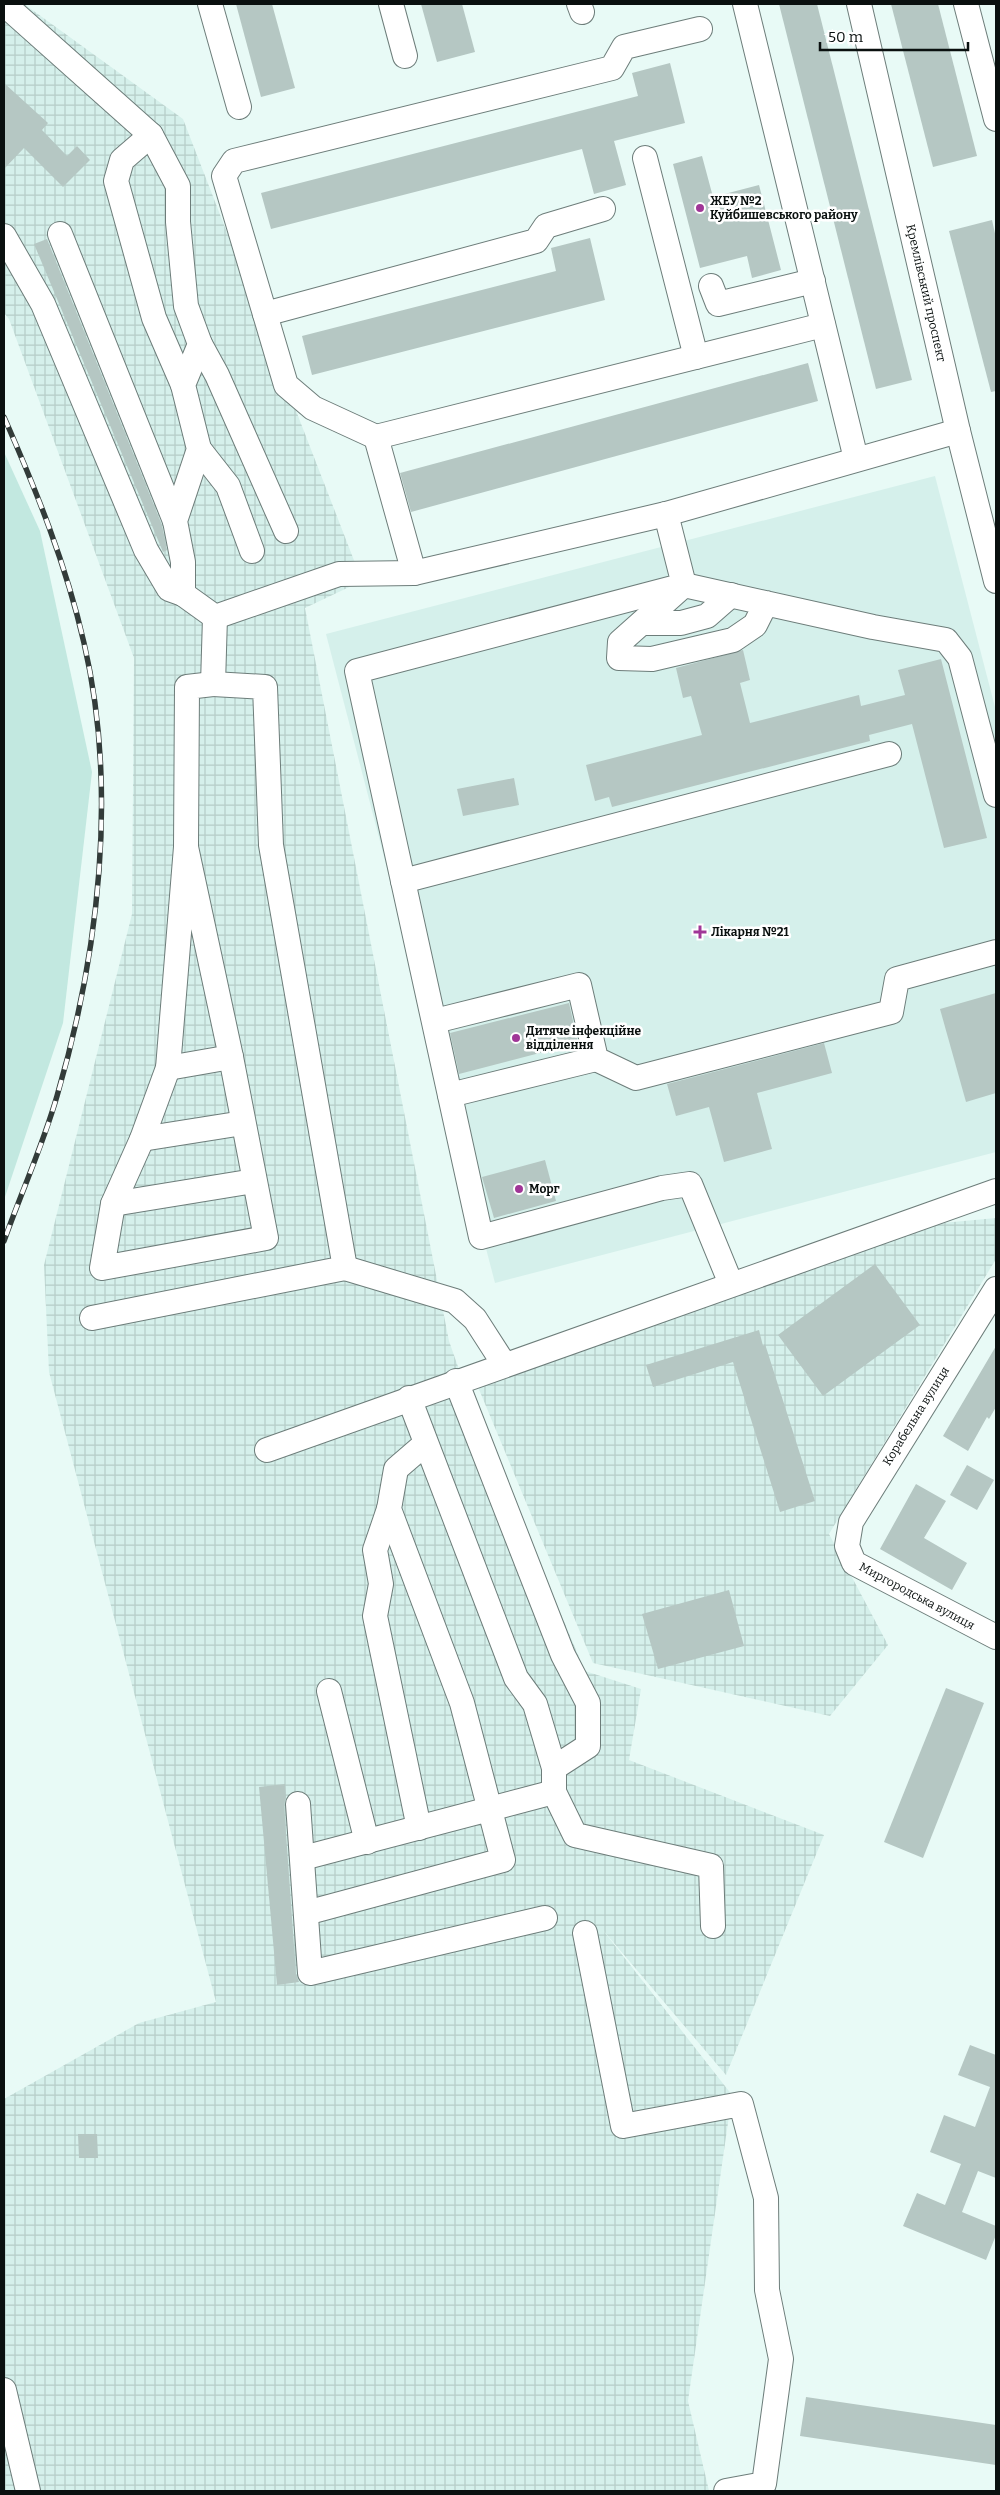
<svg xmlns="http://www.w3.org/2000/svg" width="1000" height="2495" viewBox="0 0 1000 2495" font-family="Bitter,serif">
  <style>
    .built { fill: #d5f0eb }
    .industrial { fill: url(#industrial-grid) }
    .garden { fill: #c2e8e0 }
    .building { fill: #b5c7c3 }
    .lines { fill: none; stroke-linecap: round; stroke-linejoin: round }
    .minor-casing { stroke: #6d7d7a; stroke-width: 26 }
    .minor { stroke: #fff; stroke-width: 24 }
    .rail-casing { stroke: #323b39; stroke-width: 5.5 }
    .rail { stroke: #fff; stroke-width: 4; stroke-dasharray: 11; stroke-linecap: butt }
    .poi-dot { fill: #a03697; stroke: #fff; stroke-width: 2 }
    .labels { text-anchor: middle; stroke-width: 5; stroke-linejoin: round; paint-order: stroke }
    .poi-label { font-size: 12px; font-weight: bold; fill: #0a100f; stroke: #fff; text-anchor: start }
    .street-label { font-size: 12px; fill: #0a100f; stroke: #fff }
  </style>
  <defs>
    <pattern id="industrial-grid" width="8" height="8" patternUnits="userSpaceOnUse" patternTransform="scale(1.25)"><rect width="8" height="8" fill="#d5f0eb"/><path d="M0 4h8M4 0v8" fill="none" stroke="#b6cdc8"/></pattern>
  </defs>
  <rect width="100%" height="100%" fill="#e8faf6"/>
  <polygon class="built" points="935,476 996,711 996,1152 495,1283 326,634"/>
  <g class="industrial">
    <polygon points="4,4 24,4 183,119 362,581 305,608 449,1341 469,1398 585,1671 641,1689 629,1760 824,1835 726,2075 602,1929 732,2095 688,2401 709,2491 5,2491 4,2099 139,2023 216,2002 49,1372 44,1265 132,914 134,658 9,319 4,313"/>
    <polygon points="996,1218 996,1259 829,1534 888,1645 830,1716 593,1663 478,1387 942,1223"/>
  </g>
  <polygon class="garden" points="4,452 40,531 92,772 63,1023 4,1200"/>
  <g class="building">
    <polygon points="236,4 272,4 295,88 261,97"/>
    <polygon points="421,4 462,4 475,52 437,62"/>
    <polygon points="779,4 817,4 912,380 876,389"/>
    <polygon points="891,4 938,4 977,156 933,167"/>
    <polygon points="670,63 685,123 614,141 626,185 594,194 582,149 271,229 261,193 638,96 632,73"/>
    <polygon points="4,83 48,123 42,130 67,156 77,146 90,160 63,187 24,148 4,169"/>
    <polygon points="702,156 713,197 759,185 781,270 752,278 747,256 700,268 673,164"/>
    <polygon points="992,220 996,238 996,391 991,392 949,231"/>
    <polygon points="590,238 605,300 312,375 302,336 556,271 551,248"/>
    <polygon points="47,239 162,525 167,550 163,552 34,244"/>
    <polygon points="808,363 818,401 411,512 400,473"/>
    <polygon points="743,650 750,680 740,683 750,723 859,695 861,706 905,695 898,670 941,659 987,838 944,848 912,724 869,735 870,741 612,807 609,797 595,801 586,765 702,735 691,696 683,698 676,668"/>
    <polygon points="514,778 519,805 463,816 457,789"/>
    <polygon points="996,993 996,1093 966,1102 940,1009"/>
    <polygon points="569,1003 578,1043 459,1074 450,1033"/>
    <polygon points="824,1043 832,1073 757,1093 772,1149 724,1162 709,1107 676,1116 667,1084"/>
    <polygon points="545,1160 556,1201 494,1218 482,1177"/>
    <polygon points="875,1264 920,1325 823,1396 778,1335"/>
    <polygon points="759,1330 763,1346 765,1344 815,1501 780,1512 733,1362 653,1387 646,1365"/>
    <polygon points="996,1346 996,1407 989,1419 987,1417 968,1451 943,1436"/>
    <polygon points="967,1465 994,1480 977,1510 950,1495"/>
    <polygon points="916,1484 946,1501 924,1538 967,1563 952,1590 880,1549"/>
    <polygon points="729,1590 744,1646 658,1669 642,1614"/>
    <polygon points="946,1688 984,1703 923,1858 884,1842"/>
    <polygon points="285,1784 286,1797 284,1805 296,1974 299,1982 277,1985 259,1787"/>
    <polygon points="970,2045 996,2055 996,2178 978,2171 962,2212 996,2226 996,2235 986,2260 903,2226 917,2193 945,2205 961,2164 930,2152 944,2115 975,2127 990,2087 958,2075"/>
    <polygon points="78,2134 97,2134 98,2158 79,2158"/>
    <polygon points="806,2397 996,2425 996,2465 800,2436"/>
  </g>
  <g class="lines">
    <defs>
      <g id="minor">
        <polyline points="4,4 151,135 178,186 178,222 186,306 200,344 183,385 199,449 175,521 183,562 183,594"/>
        <polyline points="210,4 239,107"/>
        <polyline points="391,4 405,56"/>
        <polyline points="579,4 582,12"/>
        <polyline points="745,4 856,459"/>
        <polyline points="859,4 958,431 996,581"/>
        <polyline points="966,4 996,119"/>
        <polyline points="151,135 122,160 116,181 154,318 183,385"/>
        <polyline points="645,158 696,357"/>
        <polyline points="60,234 175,521"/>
        <polyline points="4,236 43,304 146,550 169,589 183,594 215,617 339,574 414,573 666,514 958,431"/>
        <polyline points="711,286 718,304 813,281"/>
        <polyline points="265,314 536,241 546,226 603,209"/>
        <polyline points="200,344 217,375 286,531"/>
        <polyline points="376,437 313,408 286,385 224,176 234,161 612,68 624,47 700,29"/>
        <polyline points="199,449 228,486 252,551"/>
        <polyline points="666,514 684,585 357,671 481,1237 662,1188 690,1184 731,1284"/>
        <polyline points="414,573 376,437 823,325"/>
        <polyline points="766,603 755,625 733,640 652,659 619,658 620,642 684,585 873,627 946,640 960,658 996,795"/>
        <polyline points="642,623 681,623 707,616 731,595"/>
        <polyline points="186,847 168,1068 142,1139 113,1204 102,1268 266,1238 231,1057 186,847 187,687 213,684"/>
        <polyline points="403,881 889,754"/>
        <polyline points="435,1021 579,985 596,1059 636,1078 891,1012 897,979 996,952"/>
        <polyline points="168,1068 231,1057"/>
        <polyline points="450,1095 596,1059"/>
        <polyline points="142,1139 243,1123"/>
        <polyline points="113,1204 254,1181"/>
        <polyline points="345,1268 455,1301 475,1319 504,1364"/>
        <polyline points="996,1289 851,1522 847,1546 854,1563 996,1637"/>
        <polyline points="92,1318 345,1268 271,845 265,687 213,684 215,617"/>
        <polyline points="456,1381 563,1655 588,1703 588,1746 554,1768"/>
        <polyline points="409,1398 516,1678 535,1704 554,1768 554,1792 575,1835 711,1866 713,1926"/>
        <polyline points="267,1450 996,1191"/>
        <polyline points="389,1509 375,1550 381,1584 375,1616 419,1828"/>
        <polyline points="329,1691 367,1842"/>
        <polyline points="298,1804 310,1973 545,1918"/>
        <polyline points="303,1858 554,1792"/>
        <polyline points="306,1913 503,1860 462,1703 389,1509 396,1469 425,1444"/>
        <polyline points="585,1933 623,2126 741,2104 766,2198 767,2290 781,2359 764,2484 726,2491"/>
        <polyline points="4,2390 28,2491"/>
      </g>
    </defs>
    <use href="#minor" class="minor-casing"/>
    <use href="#minor" class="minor"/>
    <defs>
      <path id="rail" d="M 4,417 C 36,490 66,564 84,643 C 118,789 99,953 57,1096 C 43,1145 21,1193 4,1241"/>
    </defs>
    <use href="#rail" class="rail-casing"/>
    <use href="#rail" class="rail"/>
  </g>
  <g class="poi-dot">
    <circle cx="700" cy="208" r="5"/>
    <path d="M697.5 924.5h5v5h5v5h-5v5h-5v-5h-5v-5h5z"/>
    <circle cx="516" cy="1038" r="5"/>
    <circle cx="519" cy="1189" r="5"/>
  </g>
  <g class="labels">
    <g class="poi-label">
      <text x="710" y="205">ЖЕУ №2<tspan x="710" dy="14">Куйбишевського району</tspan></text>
      <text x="711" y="936">Лікарня №21</text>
      <text x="526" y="1035">Дитяче інфекційне<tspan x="526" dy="14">відділення</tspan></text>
      <text x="529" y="1193">Морг</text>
    </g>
    <g class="street-label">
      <text transform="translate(926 293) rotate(77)" y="4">Кремлівський проспект</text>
      <text transform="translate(916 1416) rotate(-58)" y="4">Корабельна вулиця</text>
      <text transform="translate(917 1596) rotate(28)" y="4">Миргородська вулиця</text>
    </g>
  </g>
  <rect width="1000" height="2495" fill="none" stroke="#0a100f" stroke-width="10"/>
  <path d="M820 42v8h148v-8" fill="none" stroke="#0a100f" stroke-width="2.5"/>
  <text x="828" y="42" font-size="15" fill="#0a100f" stroke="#ffffff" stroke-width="4" paint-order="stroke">50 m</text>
</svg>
